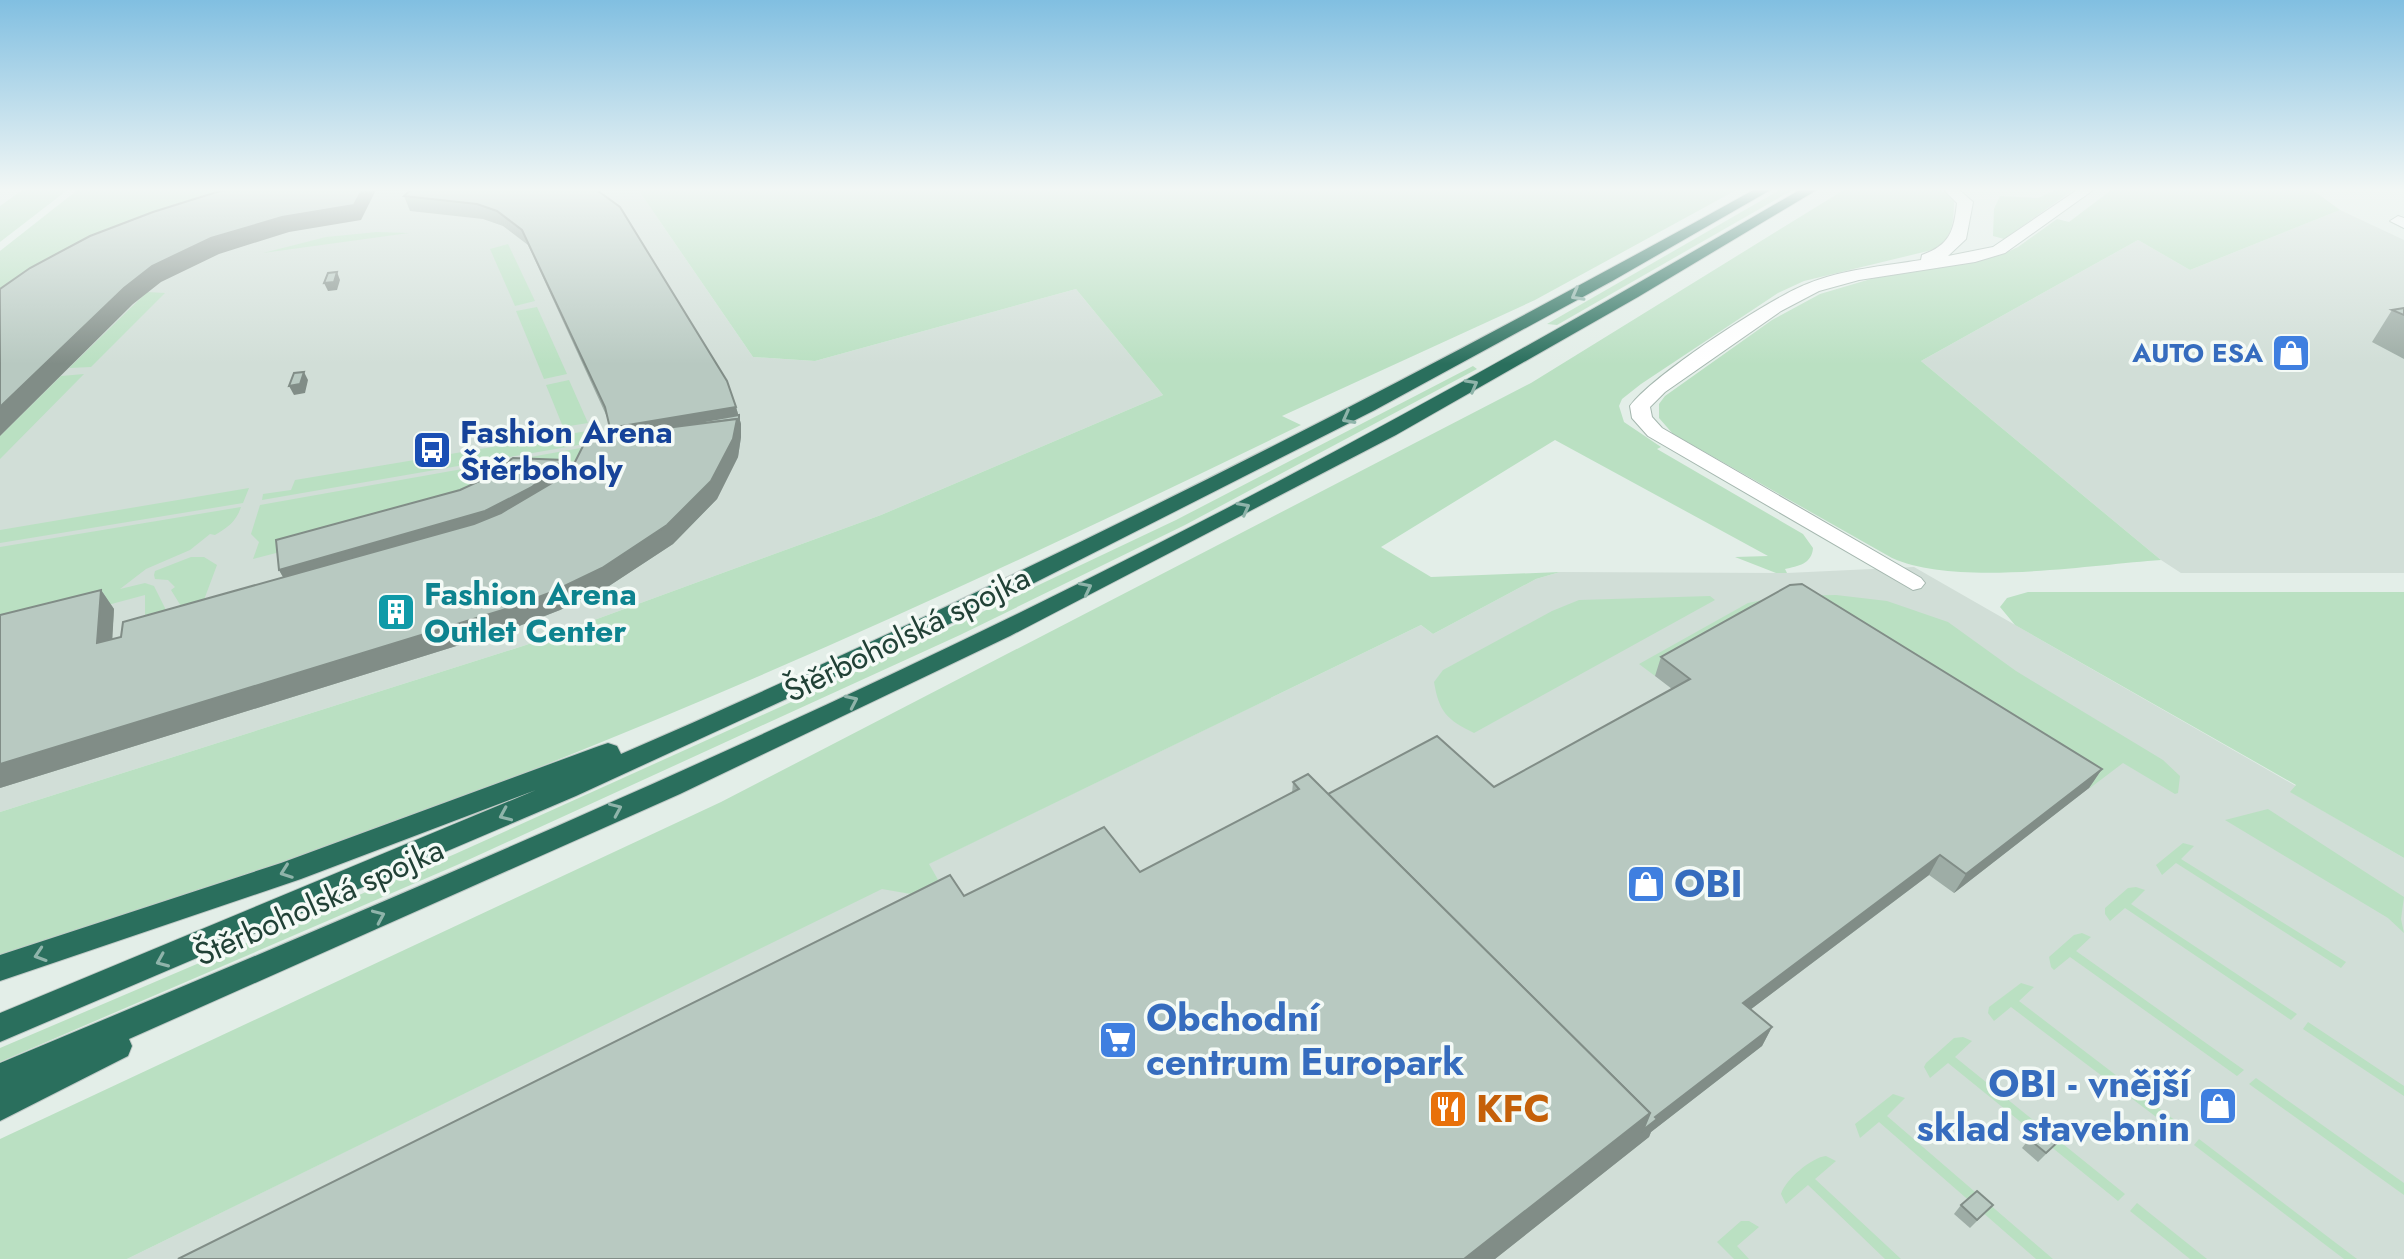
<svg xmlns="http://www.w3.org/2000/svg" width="2404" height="1259" viewBox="0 0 2404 1259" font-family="Jost,sans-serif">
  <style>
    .built { fill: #d1ded7 }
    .green { fill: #bae0c2 }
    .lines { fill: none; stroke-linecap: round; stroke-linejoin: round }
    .minor-casing { stroke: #a5b7af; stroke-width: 2 }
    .highway-casing { stroke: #c1cac7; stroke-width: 2 }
    .minor { fill: #fff; fill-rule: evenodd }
    .highway { fill: #2a6f5d; fill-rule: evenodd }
    .wall { fill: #9eada6 }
    .shaded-wall { fill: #818d87 }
    .building { fill: #b8c9c1; stroke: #818d87; stroke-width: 2 }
    .oneway { stroke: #8fb4aa }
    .labels { text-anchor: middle; stroke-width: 7; stroke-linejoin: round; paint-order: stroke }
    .far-shop-label { font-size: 26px; font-weight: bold; fill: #366cbe; stroke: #f4faf6; text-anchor: end }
    .transit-label { font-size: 32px; font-weight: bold; fill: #164399; stroke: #f4faf6; text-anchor: start }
    .culture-label { font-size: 32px; font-weight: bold; fill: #0d838f; stroke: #f4faf6; text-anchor: start }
    .street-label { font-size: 32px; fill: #214136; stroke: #f4faf6 }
    .near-shop-label { font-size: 38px; font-weight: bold; fill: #366cbe; stroke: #f4faf6; text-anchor: start }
    .near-food-label { font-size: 38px; font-weight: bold; fill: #c56008; stroke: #f4faf6; text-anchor: start }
  </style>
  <rect width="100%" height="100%" fill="#e3eee8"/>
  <g class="built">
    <polygon points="120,188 637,188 753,357 815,361 1076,289 1163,395 881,515 526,645 0,812 0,295"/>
    <polygon points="2340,210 2404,240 2404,573 2181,573 2161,560 1921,361 2138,240 2190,270"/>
    <polygon points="1914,567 2296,786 2291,792 2404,858 2404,1259 127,1259 882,888 922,896 940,883 928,864 1421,625 1433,634 1536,579 1560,572 1787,573"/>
  </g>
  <g class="green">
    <polygon points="25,188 70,188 0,242 0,206"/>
    <polygon points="80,188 218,188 212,193 106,229 109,232 0,297 0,251"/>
    <path d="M 637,188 L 1740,188 L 1535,300 L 1282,416 L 1301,425 C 998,573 691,714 375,830 C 251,875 126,915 0,955 L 0,812 L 526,645 L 881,515 L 1163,395 L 1076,289 L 815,361 L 753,357 Z"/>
    <polygon points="1783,188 1796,188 1557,325 1547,324"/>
    <path d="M 1847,188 L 1938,188 L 1954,199 C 1954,221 1953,240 1932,250 L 1804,281 L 1778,293 L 1641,384 L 1622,399 L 1619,406 L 1624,422 L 1661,447 L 1657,449 L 1803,534 L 1813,548 C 1812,564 1798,566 1785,569 L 1787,573 L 1776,573 L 1735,557 L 1768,556 L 1555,440 L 1381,547 L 1431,577 L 1560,572 L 1536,579 L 1433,634 L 1421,625 L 929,864 L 940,883 L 922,896 L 882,889 L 127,1259 L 0,1259 L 0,1139 L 721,802 L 1531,383 Z"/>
    <polygon points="2060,188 2076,188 2004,239 1993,236 1994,209 2000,196 2038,198"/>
    <path d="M 2114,188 L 2310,188 L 2340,210 L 2190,270 L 2138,240 L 1921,361 L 2161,560 C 2089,565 1956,587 1892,558 L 1673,434 L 1659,418 L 1659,404 L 1665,396 L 1772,320 L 1820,294 L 1874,278 L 2001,255 L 2018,247 L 2057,219 L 2069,222 Z"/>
    <polygon points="377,232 409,233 263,253 326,237"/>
    <polygon points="508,244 535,301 515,306 490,249"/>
    <polygon points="147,292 165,293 91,367 69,368"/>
    <polygon points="537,307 567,374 544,379 516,311"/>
    <polygon points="1473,366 1477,369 1185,525 960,635 457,865 0,1062 0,1048 455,854 811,693 1176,520"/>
    <polygon points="84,374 0,459 0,436 61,376"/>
    <polygon points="569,380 588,423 563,427 546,385"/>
    <polygon points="587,431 590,443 262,500 263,494 291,490 295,480"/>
    <polygon points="592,446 583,473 253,559 259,542 251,534 260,505"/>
    <polygon points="249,488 243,503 0,543 0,530"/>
    <path d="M 241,507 C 236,522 228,527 215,535 L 210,534 L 190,550 L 146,569 L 120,589 L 145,583 L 154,586 L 169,616 L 145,622 L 145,595 L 0,634 L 0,547 Z"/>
    <polygon points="191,557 204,557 217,565 201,608 184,611 171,590 175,587 168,580 155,579 154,575 155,571"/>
    <polygon points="2028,592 2404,592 2404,858 2290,792 2296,785 2015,625 2000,607 2007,598"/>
    <polygon points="1836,595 1887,601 1948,622 2016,671 2163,760 2180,776 2178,793 2175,794 2123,763 2090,788 1795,603 1783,603 1655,676 1639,664 1748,603 1783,596"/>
    <path d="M 1710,596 L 1715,600 L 1474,733 C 1447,720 1439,712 1434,682 L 1443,670 L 1552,611 L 1579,600 Z"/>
    <polygon points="2268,809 2404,897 2401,919 2404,933 2388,918 2225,820"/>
    <polygon points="2183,843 2194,846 2181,859 2346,962 2341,968 2176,863 2162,875 2156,865"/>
    <polygon points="2136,887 2145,890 2131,904 2297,1014 2291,1020 2125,908 2110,921 2105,914 2105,908 2128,888"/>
    <polygon points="2082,933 2091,937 2076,951 2244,1070 2237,1076 2070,957 2054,970 2051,967 2049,957 2074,935"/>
    <polygon points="2021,983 2034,987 2019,1001 2185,1128 2180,1135 2011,1007 1994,1021 1988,1013 1989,1007"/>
    <polygon points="2308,1022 2404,1086 2404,1096 2303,1029"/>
    <polygon points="1963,1037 1972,1041 1955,1057 2125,1194 2118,1201 1948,1063 1930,1078 1924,1067 1926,1063 1954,1038"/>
    <polygon points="2256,1078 2404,1183 2404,1195 2249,1084"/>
    <polygon points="1893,1094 1905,1098 1887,1116 2053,1259 2036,1259 1879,1122 1860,1138 1855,1124"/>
    <polygon points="2199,1139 2357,1259 2344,1259 2194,1145"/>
    <path d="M 1826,1156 L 1836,1161 L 1815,1179 L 1901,1259 L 1885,1259 L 1808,1185 L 1786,1204 L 1781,1194 C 1785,1180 1812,1157 1826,1156 Z"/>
    <polygon points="2137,1203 2207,1259 2190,1259 2130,1211"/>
    <polygon points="1741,1221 1749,1221 1759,1227 1737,1246 1749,1259 1734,1259 1717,1242"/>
  </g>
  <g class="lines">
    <defs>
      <g id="minor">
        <path d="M 1942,188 L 1957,188 L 1973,202 L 1966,239 L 1948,256 L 1993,247 L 2080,188 L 2096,188 L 2005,253 L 1975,262 L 1859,280 L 1819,291 L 1781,311 L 1665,392 L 1650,407 L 1652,417 L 1662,428 L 1921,578 L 1925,583 L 1921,588 L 1913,590 L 1648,436 L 1632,418 L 1630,406 C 1653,375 1770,298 1807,284 C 1843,269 1884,266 1921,260 L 1922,255 C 1950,245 1954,231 1957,203 Z"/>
        <polygon points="2398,216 2404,218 2404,228 2390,221"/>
      </g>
      <g id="highway">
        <path d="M 1757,188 L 1774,188 L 1614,280 L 1375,410 L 995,603 L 576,796 L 0,1042 L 0,1013 L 536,790 L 301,879 L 0,981 L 0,955 L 281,863 L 599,746 L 608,743 L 617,746 L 621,754 C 1010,585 1386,394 1757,188 Z"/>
        <path d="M 1803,188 L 1820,188 L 1638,297 L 1396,435 L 1010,636 L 680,794 L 129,1039 L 132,1046 L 128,1056 L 0,1121 L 0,1063 C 390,900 781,736 1159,543 C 1378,432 1591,311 1803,188 Z"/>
      </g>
    </defs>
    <use href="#minor" class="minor-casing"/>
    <use href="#highway" class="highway-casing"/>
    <use href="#minor" class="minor"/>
    <use href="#highway" class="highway"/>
  </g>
  <g class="wall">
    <polygon points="594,188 736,407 741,424 741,437 738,457 717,499 673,544 609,586 560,610 514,628 0,788 101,590 114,609 112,639 121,637 283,577 279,570 460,490 563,460 567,470 612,435 607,417 528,245 503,226 483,219 410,211 404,196"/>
    <polygon points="2404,308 2404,359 2372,342 2392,310"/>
    <polygon points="1661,657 2102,769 2089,788 1954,893 1929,875 1751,1009 1772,1027 1762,1046 1651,1132 1649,1137 1495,1259 178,1259 964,896 1140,872 1292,793 1293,782 1328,794 1494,787 1672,689 1655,676"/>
    <polygon points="2029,1139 2060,1140 2038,1162 2022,1148"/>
    <polygon points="1961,1205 1993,1205 1970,1228 1954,1214"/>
  </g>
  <g class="shaded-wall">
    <polygon points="363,188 377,188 361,220 289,232 219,254 161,282 133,304 0,436 0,407 124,288 152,266 211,238"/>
    <polygon points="337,272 340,280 337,290 328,291 324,283"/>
    <polygon points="304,372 308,380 305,393 294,395 289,386"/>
    <polygon points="736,407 741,424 741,437 738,457 717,499 673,544 609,586 560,610 514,628 0,788 0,764 506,609 615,443 610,428"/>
    <polygon points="563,460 570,478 540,506 290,589 279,570"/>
    <polygon points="101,590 114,609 111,662 97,643"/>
    <polygon points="2102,769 2089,788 1954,893 1966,874"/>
    <polygon points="1940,855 1929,875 1734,1022 1743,1003"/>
    <polygon points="1772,1027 1762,1046 1651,1132 1649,1137 1495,1259 1464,1259 1650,1113 1655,1117"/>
  </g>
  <g class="building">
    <polygon points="237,188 363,188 354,205 282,217 211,238 152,266 124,288 0,407 0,289 30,268 90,236 153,212 220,191"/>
    <polygon points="413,188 594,188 620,207 727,381 736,407 610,428 605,407 522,230 497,211 477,204 404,196"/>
    <polygon points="337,272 334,282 324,283 328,273"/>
    <polygon points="2404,308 2404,315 2392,310"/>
    <polygon points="304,372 300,384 289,386 294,373"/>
    <polygon points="739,415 739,428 737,419 660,429"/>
    <polygon points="737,419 733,439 711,481 667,525 602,568 552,592 506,609 0,764 0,615 101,590 97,643 121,637 123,622 474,524 501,513 557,480 575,462 587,438"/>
    <polygon points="513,458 563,460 532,487 485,511 279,570 276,540 460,490 482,480"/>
    <polygon points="1802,584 2102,769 1966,874 1940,855 1743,1003 1772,1027 1655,1117 1657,1119 1643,1130 1650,1113 1328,794 1437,736 1494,787 1690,679 1661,657 1790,585"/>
    <polygon points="1308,774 1650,1113 1464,1259 178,1259 950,875 964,896 1104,827 1140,872 1299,789 1293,782"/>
    <polygon points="2044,1126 2060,1140 2046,1153 2029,1139"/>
    <polygon points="1977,1191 1993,1205 1977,1220 1961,1205"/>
  </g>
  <defs><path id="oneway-chevron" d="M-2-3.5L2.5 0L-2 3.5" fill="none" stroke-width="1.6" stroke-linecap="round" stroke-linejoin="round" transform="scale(2)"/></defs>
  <g class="oneway">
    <use href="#oneway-chevron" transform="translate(1577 295) rotate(151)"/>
    <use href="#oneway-chevron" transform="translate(1472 385) rotate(-29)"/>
    <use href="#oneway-chevron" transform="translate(1348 418) rotate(152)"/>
    <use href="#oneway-chevron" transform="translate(1244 508) rotate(-28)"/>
    <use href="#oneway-chevron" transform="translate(1086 588) rotate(-27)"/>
    <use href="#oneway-chevron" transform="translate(852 701) rotate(-25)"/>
    <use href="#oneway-chevron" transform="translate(616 809) rotate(-24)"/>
    <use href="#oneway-chevron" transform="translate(505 815) rotate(156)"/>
    <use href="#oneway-chevron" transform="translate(286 872) rotate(160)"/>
    <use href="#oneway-chevron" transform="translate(379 916) rotate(-24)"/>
    <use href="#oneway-chevron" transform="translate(40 955) rotate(162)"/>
    <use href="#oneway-chevron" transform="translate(162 961) rotate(157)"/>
  </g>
  <linearGradient id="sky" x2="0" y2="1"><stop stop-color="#81bfe1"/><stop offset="0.52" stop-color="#f2f7f5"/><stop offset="1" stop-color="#f2f7f5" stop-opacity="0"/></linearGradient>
  <rect width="2404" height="364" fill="url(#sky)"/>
  <defs>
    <symbol id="shop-square" viewBox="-11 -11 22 22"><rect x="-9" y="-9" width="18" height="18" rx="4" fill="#3f7fe0" stroke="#f4faf6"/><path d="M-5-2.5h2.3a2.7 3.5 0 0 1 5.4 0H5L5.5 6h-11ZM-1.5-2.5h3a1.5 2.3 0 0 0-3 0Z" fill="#fff"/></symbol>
    <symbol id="bus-square" viewBox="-11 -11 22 22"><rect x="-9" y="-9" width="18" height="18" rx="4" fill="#1a4fb4" stroke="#f4faf6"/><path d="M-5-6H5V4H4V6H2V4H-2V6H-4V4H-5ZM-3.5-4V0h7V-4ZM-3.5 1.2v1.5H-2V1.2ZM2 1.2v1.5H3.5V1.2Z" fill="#fff"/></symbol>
    <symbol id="building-square" viewBox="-11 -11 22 22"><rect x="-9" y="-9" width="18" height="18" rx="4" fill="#0f9aa8" stroke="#f4faf6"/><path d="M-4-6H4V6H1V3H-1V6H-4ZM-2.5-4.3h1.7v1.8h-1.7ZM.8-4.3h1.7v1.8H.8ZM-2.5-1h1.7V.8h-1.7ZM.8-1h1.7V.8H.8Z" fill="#fff"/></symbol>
    <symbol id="supermarket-square" viewBox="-11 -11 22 22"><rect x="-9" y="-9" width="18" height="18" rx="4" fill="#3f7fe0" stroke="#f4faf6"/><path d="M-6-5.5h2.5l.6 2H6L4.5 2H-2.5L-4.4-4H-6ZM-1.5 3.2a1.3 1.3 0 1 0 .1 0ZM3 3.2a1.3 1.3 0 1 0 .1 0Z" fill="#fff"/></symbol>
    <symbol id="restaurant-square" viewBox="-11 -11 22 22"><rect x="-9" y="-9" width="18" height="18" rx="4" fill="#e8710a" stroke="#f4faf6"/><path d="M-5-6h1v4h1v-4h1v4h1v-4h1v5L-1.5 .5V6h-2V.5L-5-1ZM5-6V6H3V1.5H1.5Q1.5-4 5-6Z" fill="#fff"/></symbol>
  </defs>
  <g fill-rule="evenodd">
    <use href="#shop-square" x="2269" y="331" width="44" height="44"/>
    <use href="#bus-square" x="410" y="428" width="44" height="44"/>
    <use href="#building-square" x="374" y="590" width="44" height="44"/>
    <use href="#shop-square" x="1624" y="862" width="44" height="44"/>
    <use href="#supermarket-square" x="1096" y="1018" width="44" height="44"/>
    <use href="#shop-square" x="2196" y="1084" width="44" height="44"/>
    <use href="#restaurant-square" x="1426" y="1087" width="44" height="44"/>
  </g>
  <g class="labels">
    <g class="far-shop-label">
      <text x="2263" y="362">AUTO ESA</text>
    </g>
    <g class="transit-label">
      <text x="460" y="443">Fashion Arena<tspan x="460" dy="37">Štěrboholy</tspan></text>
    </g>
    <g class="culture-label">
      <text x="424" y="605">Fashion Arena<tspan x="424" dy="37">Outlet Center</tspan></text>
    </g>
    <g class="street-label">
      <text transform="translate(907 634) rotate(-26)" y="11">Štěrboholská spojka</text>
      <text transform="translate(319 902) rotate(-24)" y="11">Štěrboholská spojka</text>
    </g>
    <g class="near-shop-label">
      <text x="1674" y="897">OBI</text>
      <text x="1146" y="1031">Obchodní<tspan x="1146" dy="44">centrum Europark</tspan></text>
      <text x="2190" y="1097" text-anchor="end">OBI - vnější<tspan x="2190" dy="44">sklad stavebnin</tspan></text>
    </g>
    <g class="near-food-label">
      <text x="1476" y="1122">KFC</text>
    </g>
  </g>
</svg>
